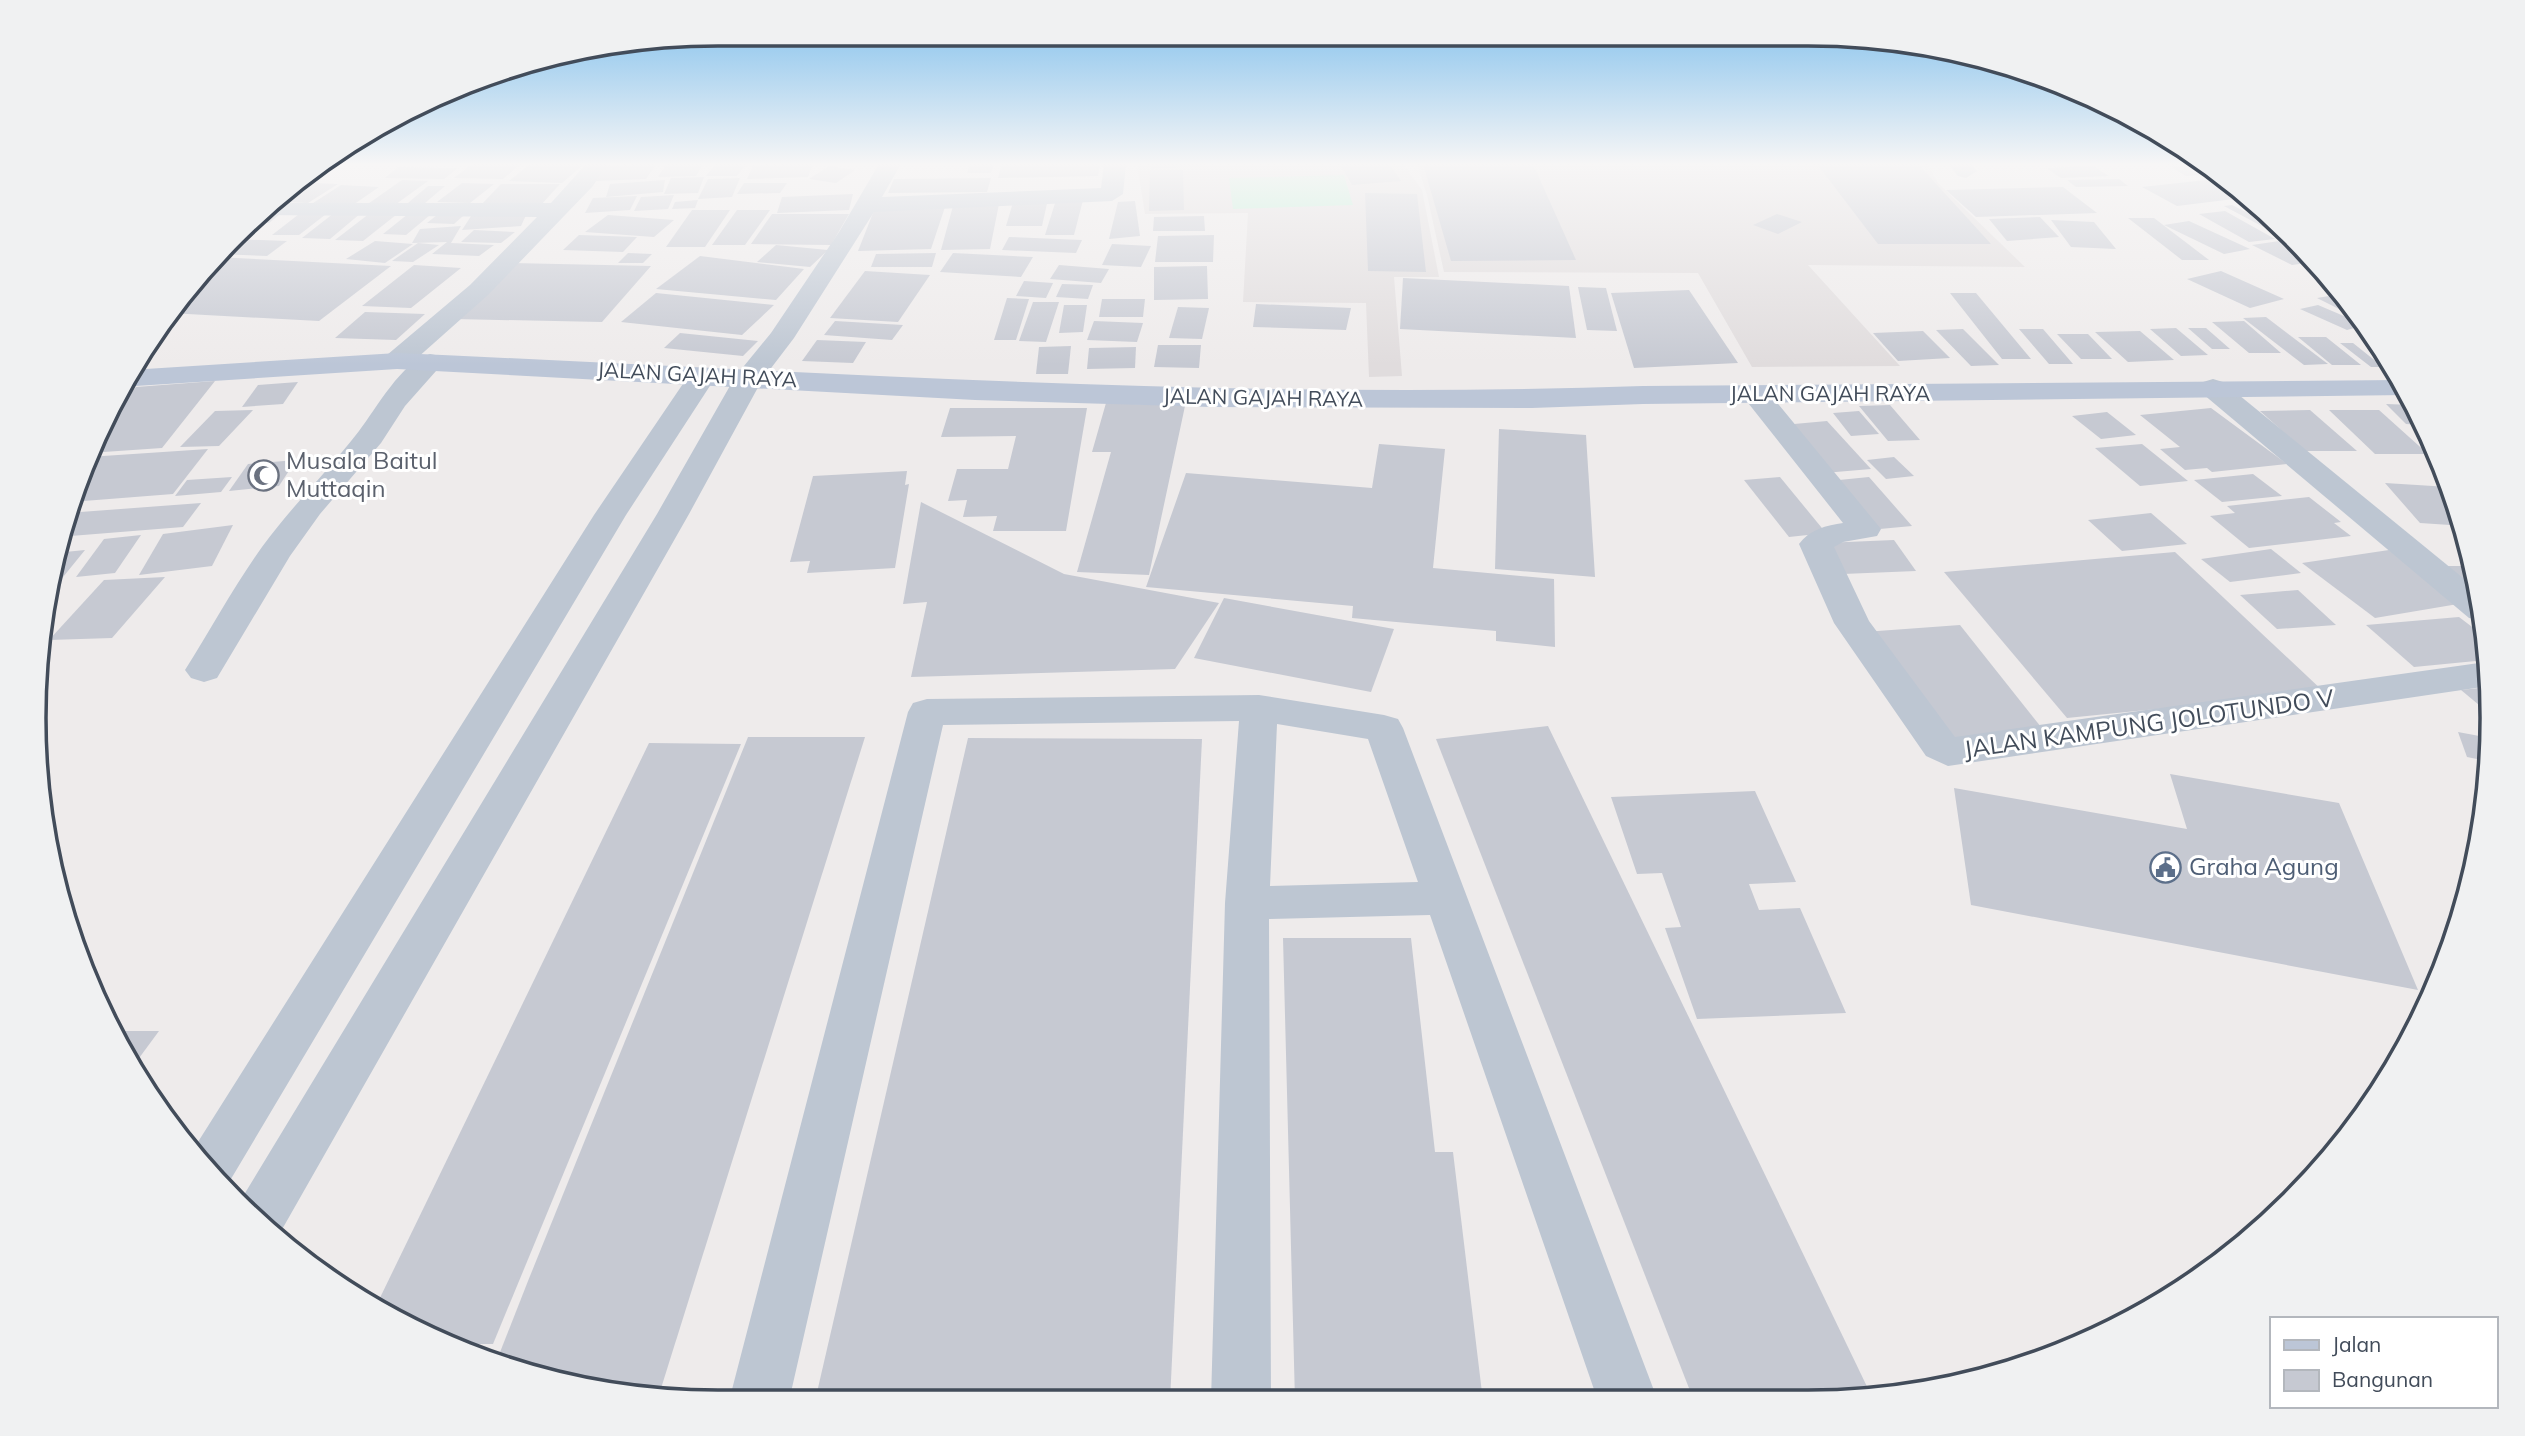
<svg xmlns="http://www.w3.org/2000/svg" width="2525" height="1436" viewBox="0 0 2525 1436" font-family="Mulish,sans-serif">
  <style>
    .education { fill: #e0dcdd }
    .green { fill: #b4f1d2 }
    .building { fill: #c6c9d2 }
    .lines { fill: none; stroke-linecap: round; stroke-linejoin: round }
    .minor { fill: #bdc6d2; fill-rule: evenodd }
    .secondary { fill: #bcc6d7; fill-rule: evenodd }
    .labels { text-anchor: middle; stroke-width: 6; stroke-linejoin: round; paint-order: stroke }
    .far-street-label { font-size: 21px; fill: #424c5a; stroke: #fff }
    .worship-label { font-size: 24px; fill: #5b616d; stroke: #fff; text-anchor: start }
    .street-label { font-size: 24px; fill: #424c5a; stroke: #fff }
    .service-label { font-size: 24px; fill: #4e5e75; stroke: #fff; text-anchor: start }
    .rim { fill: none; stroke: #424c5a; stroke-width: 3.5 }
  </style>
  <rect width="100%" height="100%" fill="#eeebeb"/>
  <g class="education">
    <polygon points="1137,164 1403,164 1422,190 1439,277 1394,277 1402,376 1369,377 1366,303 1243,302 1248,213 1145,214"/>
    <polygon points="1417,164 1927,164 1938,183 2025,267 1808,265 1900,366 1752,367 1698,273 1444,272 1427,195"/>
  </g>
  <polygon class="green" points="1344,175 1353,205 1233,209 1229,178"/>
  <g class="building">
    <polygon points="472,164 521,164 503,179 454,178"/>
    <polygon points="530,164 584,164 562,183 509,181"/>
    <polygon points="656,164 646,179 596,181 607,165"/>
    <polygon points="666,164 703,164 696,176 658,177"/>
    <polygon points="716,164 746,164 737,176 706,176"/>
    <polygon points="813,164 808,177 747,179 753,165"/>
    <polygon points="970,164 994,164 991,173 967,173"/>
    <polygon points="1002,164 1100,164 1098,176 998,178"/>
    <polygon points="1150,164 1204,164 1204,166 1151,169"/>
    <polygon points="1340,164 1390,164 1401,181 1352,185"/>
    <polygon points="1423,164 1533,164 1576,260 1451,261"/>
    <polygon points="1817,164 1918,164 1991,244 1878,244"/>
    <polygon points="2167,164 2196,164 2214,174 2186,176"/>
    <polygon points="829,166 855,170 836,183 809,179"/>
    <polygon points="2093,166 2109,176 2061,178 2046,168"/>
    <polygon points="398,167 458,168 444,179 385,178"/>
    <polygon points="1150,170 1183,170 1184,210 1149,211"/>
    <polygon points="704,177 698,193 664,194 671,178"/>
    <polygon points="740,178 732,197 698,199 708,179"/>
    <polygon points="991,178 987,192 888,193 894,179"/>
    <polygon points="2119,179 2128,186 2076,187 2067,180"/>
    <polygon points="402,180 428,181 392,207 365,206"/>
    <polygon points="665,180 663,192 606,197 610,184"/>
    <polygon points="2206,180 2242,198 2177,206 2142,187"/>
    <polygon points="313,183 338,184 308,203 283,202"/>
    <polygon points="462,183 494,184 470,203 437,202"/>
    <polygon points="744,183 787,183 780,193 737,194"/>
    <polygon points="501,184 560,184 540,206 480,206"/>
    <polygon points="341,185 379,187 350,207 310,205"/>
    <polygon points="428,186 445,186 425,203 408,203"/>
    <polygon points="2063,187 2097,213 1976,217 1946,190"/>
    <polygon points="1365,193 1417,194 1426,272 1368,271"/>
    <polygon points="853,194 849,210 777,213 782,197"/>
    <polygon points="674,195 668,209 634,211 641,197"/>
    <polygon points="637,196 630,210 585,213 593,198"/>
    <polygon points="1014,199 1048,199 1042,226 1006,226"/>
    <polygon points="698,200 695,208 672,209 675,202"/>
    <polygon points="1056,200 1083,200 1074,235 1045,235"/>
    <polygon points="1135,201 1140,236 1109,239 1118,202"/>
    <polygon points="999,204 990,249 941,250 953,206"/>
    <polygon points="2232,205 2280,229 2271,231 2224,206"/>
    <polygon points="945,207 931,249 858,251 875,208"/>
    <polygon points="374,210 401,211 363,241 335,240"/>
    <polygon points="692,210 730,210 705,247 666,247"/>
    <polygon points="737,210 770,210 745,245 712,245"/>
    <polygon points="260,211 284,211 269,223 247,223"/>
    <polygon points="303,211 330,211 299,235 272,235"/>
    <polygon points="2225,211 2275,239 2249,242 2199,214"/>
    <polygon points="334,213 361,213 330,239 302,238"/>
    <polygon points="473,213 527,213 521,226 462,230"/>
    <polygon points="408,214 430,215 406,235 383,234"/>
    <polygon points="772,214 849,214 831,245 751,244"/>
    <polygon points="1777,214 1802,222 1778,234 1753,225"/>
    <polygon points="437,215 463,216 454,224 427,223"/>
    <polygon points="608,215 674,220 654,237 585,232"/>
    <polygon points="1204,216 1205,231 1153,231 1154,217"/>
    <polygon points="2040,217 2059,237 2007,241 1989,219"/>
    <polygon points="2128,218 2154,218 2209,260 2182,260"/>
    <polygon points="2051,220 2094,222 2116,249 2071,247"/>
    <polygon points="2189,221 2250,249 2224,254 2164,225"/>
    <polygon points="461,226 451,243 494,245 479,256 432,254 447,242 412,243 420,229"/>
    <polygon points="474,230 515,232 501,243 461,242"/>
    <polygon points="579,235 637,237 623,252 563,250"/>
    <polygon points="1214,235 1213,262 1155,262 1158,236"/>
    <polygon points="1009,237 1082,240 1076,253 1002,250"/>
    <polygon points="229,239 287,241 267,256 217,254"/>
    <polygon points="2293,239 2314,262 2292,265 2252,245"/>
    <polygon points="375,241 413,244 385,263 346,259"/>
    <polygon points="418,243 439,245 413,262 392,261"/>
    <polygon points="1112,244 1151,246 1141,267 1102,265"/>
    <polygon points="776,245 828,250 810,267 757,262"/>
    <polygon points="628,253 652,254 643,263 618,263"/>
    <polygon points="936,253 932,267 871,267 876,254"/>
    <polygon points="953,253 1033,257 1021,277 940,272"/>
    <polygon points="700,256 804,269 776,300 656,289"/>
    <polygon points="215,257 391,266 319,321 169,313"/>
    <polygon points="512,263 651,266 602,322 454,319"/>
    <polygon points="414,265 461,268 411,308 362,306"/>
    <polygon points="1059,265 1109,269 1101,283 1050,279"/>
    <polygon points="1207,266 1208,299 1154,300 1154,267"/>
    <polygon points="865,271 930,275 898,322 830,318"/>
    <polygon points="2221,271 2284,299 2250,308 2187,279"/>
    <polygon points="1403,278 1569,286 1576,338 1400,329"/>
    <polygon points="1024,281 1053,283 1046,298 1016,296"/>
    <polygon points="1062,284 1093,285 1088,299 1056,297"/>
    <polygon points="1578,287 1606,288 1617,331 1587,330"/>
    <polygon points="1689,290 1738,363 1634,368 1611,293"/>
    <polygon points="656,293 774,305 742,335 621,322"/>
    <polygon points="1950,293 1976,293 2031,359 2002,359"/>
    <polygon points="2341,294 2363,321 2317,298"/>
    <polygon points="1007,298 1029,299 1016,340 994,340"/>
    <polygon points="1102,299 1145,299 1143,317 1099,317"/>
    <polygon points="1033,302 1059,302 1046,342 1019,341"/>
    <polygon points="1256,304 1351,308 1346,330 1253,327"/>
    <polygon points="1064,305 1087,305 1083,332 1059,333"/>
    <polygon points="2318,305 2365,325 2347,330 2300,309"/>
    <polygon points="1178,307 1209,308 1202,339 1169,338"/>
    <polygon points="365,312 425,314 396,340 335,338"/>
    <polygon points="2266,317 2328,364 2304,365 2243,318"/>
    <polygon points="835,321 903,325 892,340 824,335"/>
    <polygon points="1094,321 1143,323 1137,342 1087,340"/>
    <polygon points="2244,321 2281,353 2249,353 2212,322"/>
    <polygon points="2176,328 2208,355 2181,356 2150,329"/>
    <polygon points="2188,328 2206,328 2230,349 2212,349"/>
    <polygon points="1963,329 1999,365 1971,366 1936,330"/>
    <polygon points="2019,329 2043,329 2073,364 2049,364"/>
    <polygon points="1923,331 1950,358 1898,361 1873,333"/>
    <polygon points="2140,331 2174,360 2128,362 2095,332"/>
    <polygon points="680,333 758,341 743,356 664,348"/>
    <polygon points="2057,334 2088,334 2112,359 2081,359"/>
    <polygon points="2298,337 2326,337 2361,365 2332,365"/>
    <polygon points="817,340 866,342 853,363 802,361"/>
    <polygon points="2340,343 2353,343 2383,367 2371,367"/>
    <polygon points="1158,345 1201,345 1199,368 1154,367"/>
    <polygon points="1071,346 1068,374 1036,374 1039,347"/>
    <polygon points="1136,347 1135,368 1087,369 1089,348"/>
    <polygon points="215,381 162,448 89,453 98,431 136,387"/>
    <polygon points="298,382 283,404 242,407 258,385"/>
    <polygon points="1106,403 1185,406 1149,575 1077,572 1111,452 1092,452"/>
    <polygon points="2386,404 2413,405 2423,425 2406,424"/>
    <polygon points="1890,405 1920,440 1888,441 1859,406"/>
    <polygon points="950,408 1087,408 1066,531 993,531 997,516 963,517 967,500 948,501 957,469 1008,469 1016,436 941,437"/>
    <polygon points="2211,408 2287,464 2212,472 2207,468 2185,470 2160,449 2180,447 2140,415"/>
    <polygon points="253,410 219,446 180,447 215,411"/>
    <polygon points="2310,410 2357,451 2305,451 2260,411"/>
    <polygon points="2329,410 2379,410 2428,454 2375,454"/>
    <polygon points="1859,411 1879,434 1851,436 1833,413"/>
    <polygon points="2107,412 2136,435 2101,439 2072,416"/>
    <polygon points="1827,421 1871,469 1824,473 1783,425"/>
    <polygon points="1499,429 1586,435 1595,577 1495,569"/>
    <polygon points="1379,444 1445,449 1433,568 1554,579 1555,647 1496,641 1496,631 1352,618 1353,606 1146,587 1186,473 1372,488"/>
    <polygon points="2142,444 2188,481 2140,486 2095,448"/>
    <polygon points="208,449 173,494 71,502 88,457"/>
    <polygon points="1894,457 1914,476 1886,479 1867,460"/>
    <polygon points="296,460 279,486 229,491 248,464"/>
    <polygon points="907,471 905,485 909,484 895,568 807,573 810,561 790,562 813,476"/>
    <polygon points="2253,474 2282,496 2222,502 2194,480"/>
    <polygon points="232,477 221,492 175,496 187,480"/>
    <polygon points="1780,477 1826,533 1789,537 1744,480"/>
    <polygon points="1869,477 1912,526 1869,530 1829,481"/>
    <polygon points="2385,483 2449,487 2466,542 2450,525 2420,523"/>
    <polygon points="2309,497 2341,522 2334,523 2351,536 2249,548 2210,516 2235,513 2227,506"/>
    <polygon points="921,502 1064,574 1219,603 1175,669 911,677 927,602 903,604"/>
    <polygon points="201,503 183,527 58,537 67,513"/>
    <polygon points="2151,513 2187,544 2122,551 2088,520"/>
    <polygon points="233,525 212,566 139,575 163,534"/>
    <polygon points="141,535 115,573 76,577 104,539"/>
    <polygon points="1894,540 1916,571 1843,574 1823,543"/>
    <polygon points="2271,549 2301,573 2230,582 2201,559"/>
    <polygon points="85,550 59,582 51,582 55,553"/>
    <polygon points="2389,550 2464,603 2375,618 2302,563"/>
    <polygon points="2175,552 2324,692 2067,718 1944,572"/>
    <polygon points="2444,566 2473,566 2480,598"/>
    <polygon points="165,577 112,638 49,640 104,580"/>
    <polygon points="2298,590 2336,625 2277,629 2240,595"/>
    <polygon points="1224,598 1394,629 1371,692 1194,658"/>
    <polygon points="2459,617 2484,636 2486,660 2414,667 2366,625"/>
    <polygon points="1960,625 2045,732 1941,741 1864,632"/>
    <polygon points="2489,687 2491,715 2461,690"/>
    <polygon points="1548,726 1769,1183 1872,1397 1852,1401 1694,1401 1436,739"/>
    <polygon points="2458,732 2490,738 2487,761 2467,757"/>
    <polygon points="748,737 865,737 658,1398 498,1366 495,1365 528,1281"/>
    <polygon points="968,738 1202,739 1170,1401 815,1401"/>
    <polygon points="649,743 741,744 493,1344 451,1344 376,1306"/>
    <polygon points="2170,774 2339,803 2418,990 1971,905 1954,788 2187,829"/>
    <polygon points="1755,791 1796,882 1749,884 1759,910 1800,908 1846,1013 1697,1019 1665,928 1681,927 1662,873 1637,874 1611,797"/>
    <polygon points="1283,938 1411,938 1435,1152 1453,1152 1483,1401 1295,1401"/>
    <polygon points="111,1031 159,1031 131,1069"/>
  </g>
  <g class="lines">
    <g class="minor">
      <polygon points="586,164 608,164 592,187 488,295 407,367 387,367 383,361 387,355 470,285 537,217 255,215 269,203 551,203"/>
      <polygon points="879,164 901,164 882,197 1101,188 1104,164 1126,164 1123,194 1112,201 874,212 794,338 762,380 689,514 276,1240 239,1203 657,514 735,377 771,333 839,232"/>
      <polygon points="1948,164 1971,164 1977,171 1966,178 1958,176"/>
      <path d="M 430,354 L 440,356 L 444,362 L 405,406 L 381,443 L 320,514 L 290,556 L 217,678 L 204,682 L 191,678 L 185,670 C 211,629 234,586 262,547 C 292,506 328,471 359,431 C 376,409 402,361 430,354 Z"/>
      <polygon points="703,367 713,369 717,375 626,515 225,1189 191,1153 594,515 693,369"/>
      <polygon points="2213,379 2223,382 2479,591 2482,620 2469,618 2203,394 2199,388 2203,382"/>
      <path d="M 1755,385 L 1765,388 L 1881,529 L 1877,536 L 1843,542 L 1834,547 L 1869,621 L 1955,737 L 2486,662 L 2489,686 L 1948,766 L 1926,756 L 1834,623 L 1799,544 C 1809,530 1827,525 1843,523 L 1741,394 L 1745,388 Z"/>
      <path d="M 1259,695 L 1384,715 L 1398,719 L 1403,728 L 1658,1401 L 1598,1401 L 1430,915 L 1269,919 L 1271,1401 L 1211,1401 L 1225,903 L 1239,721 L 943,725 L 789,1401 L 729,1401 L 908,712 L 913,703 L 927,699 ZM 1277,724 L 1368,739 L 1418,882 L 1270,886 Z"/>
    </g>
    <path class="secondary" d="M 397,353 C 812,371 1227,401 1643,386 L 2399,380 L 2407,395 L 1643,404 L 1532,408 L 1212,407 L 975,400 L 397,369 L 120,387 L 130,370 Z"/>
  </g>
  <linearGradient id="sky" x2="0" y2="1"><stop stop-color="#7dbeec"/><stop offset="0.45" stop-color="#f7f6f6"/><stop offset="1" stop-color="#f7f6f6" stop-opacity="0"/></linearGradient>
  <rect width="2525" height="365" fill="url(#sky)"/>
  <defs>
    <symbol id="mosque-ring" viewBox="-11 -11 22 22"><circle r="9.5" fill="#fff" stroke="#6b7280" stroke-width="1.5"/><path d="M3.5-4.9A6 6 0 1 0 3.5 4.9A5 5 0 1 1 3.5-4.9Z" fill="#6b7280"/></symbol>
    <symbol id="civic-ring" viewBox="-11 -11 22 22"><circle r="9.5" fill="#fff" stroke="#5c6f8a" stroke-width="1.5"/><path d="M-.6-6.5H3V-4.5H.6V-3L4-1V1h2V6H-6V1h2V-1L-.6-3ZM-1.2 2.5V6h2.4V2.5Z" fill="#5c6f8a"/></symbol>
  </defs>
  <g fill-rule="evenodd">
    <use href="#mosque-ring" x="246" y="458" width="35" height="35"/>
    <use href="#civic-ring" x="2148" y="850" width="35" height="35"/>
  </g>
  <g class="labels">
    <g class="far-street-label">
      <text transform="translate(697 375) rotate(3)" y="7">JALAN GAJAH RAYA</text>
      <text x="1830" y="401">JALAN GAJAH RAYA</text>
      <text transform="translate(1263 398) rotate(1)" y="7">JALAN GAJAH RAYA</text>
    </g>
    <g class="worship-label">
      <text x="286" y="469">Musala Baitul<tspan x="286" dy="28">Muttaqin</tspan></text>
    </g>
    <g class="street-label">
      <text transform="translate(2149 724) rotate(-8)" y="8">JALAN KAMPUNG JOLOTUNDO V</text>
    </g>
    <g class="service-label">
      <text x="2189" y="875">Graha Agung</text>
    </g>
  </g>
  <path d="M0 0H2525V1436H0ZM718 46H1808A672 672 0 0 1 2480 718V718A672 672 0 0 1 1808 1390H718A672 672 0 0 1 46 718V718A672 672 0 0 1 718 46Z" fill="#f0f1f2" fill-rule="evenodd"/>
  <path class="rim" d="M718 46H1808A672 672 0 0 1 2480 718V718A672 672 0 0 1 1808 1390H718A672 672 0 0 1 46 718V718A672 672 0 0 1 718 46Z"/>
  <rect x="2270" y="1317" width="228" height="91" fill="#ffffff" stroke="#b3b7bd" stroke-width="2"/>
  <rect x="2284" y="1340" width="35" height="10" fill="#bcc6d7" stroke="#b3b7bd" stroke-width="2"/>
  <text x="2332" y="1352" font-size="21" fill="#424c5a">Jalan</text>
  <rect x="2284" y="1370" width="35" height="21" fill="#c6c9d2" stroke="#b3b7bd" stroke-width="2"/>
  <text x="2332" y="1387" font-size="21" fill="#424c5a">Bangunan</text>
</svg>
